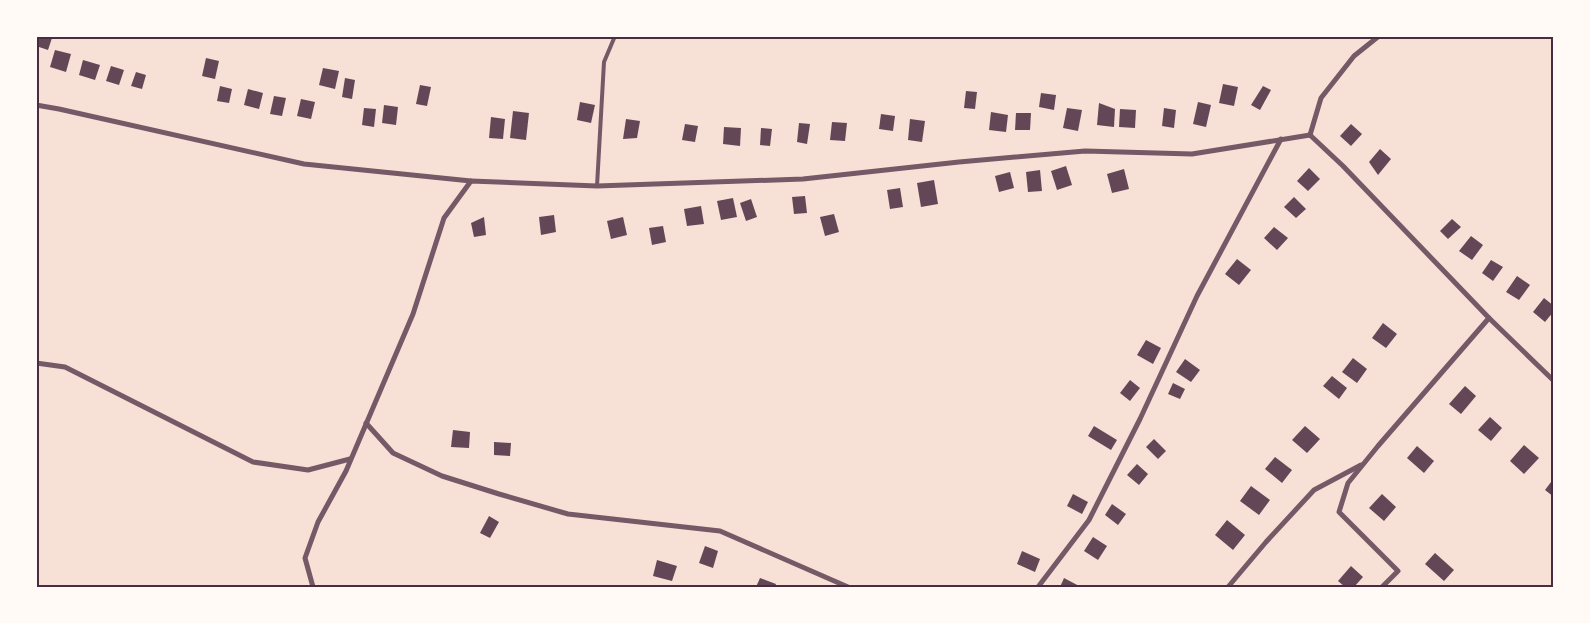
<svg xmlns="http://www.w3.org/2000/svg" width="1590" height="623" viewBox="0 0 1590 623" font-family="'PT Sans Narrow',sans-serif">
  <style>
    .building { fill: #644757 }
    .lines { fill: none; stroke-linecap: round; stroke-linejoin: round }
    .service { stroke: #755966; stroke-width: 4 }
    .minor { stroke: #755966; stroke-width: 5 }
    .neatline { fill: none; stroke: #4a2c40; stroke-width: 2 }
  </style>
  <rect width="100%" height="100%" fill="#f7e1d7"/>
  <g class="building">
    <polygon points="37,36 47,36 52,38 48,50 36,46"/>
    <polygon points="55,50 71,54 66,72 50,67"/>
    <polygon points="206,58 219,61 215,79 202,76"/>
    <polygon points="83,60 100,65 95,80 79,75"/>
    <polygon points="111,66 124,70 119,85 106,81"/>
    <polygon points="323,68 339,71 335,89 319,85"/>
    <polygon points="136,72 146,75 142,89 131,86"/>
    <polygon points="345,78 355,80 352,99 342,97"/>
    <polygon points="1223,84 1238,87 1234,106 1219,103"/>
    <polygon points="420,85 431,87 427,106 416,104"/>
    <polygon points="220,86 232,89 229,103 217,101"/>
    <polygon points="1263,86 1271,90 1260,110 1251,105"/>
    <polygon points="248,89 263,93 259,109 244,105"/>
    <polygon points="966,91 977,92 975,109 964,108"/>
    <polygon points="1041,93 1056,95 1054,110 1039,107"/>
    <polygon points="274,96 286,98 282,116 270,114"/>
    <polygon points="301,99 315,102 311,119 297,116"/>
    <polygon points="580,102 595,105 591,123 577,120"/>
    <polygon points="1198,102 1211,105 1206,127 1193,124"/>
    <polygon points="1099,103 1115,109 1114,127 1097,125"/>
    <polygon points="384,105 398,107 396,125 382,123"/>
    <polygon points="364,108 376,109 374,127 362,125"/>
    <polygon points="1067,108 1082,110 1078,131 1063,128"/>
    <polygon points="1164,108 1176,110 1174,128 1162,126"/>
    <polygon points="1120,109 1136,110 1135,128 1119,127"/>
    <polygon points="513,111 529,113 526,140 510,138"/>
    <polygon points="991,112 1008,115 1006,132 989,130"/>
    <polygon points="1016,113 1031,113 1030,130 1015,130"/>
    <polygon points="881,114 895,116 893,131 879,129"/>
    <polygon points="491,117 505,119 503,139 489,138"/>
    <polygon points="626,119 640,121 637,138 623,139"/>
    <polygon points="910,119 925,121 922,142 908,140"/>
    <polygon points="832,122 847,123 845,141 830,140"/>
    <polygon points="799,123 810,124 807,144 797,142"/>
    <polygon points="685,124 698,126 695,142 682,140"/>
    <polygon points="1351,124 1362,134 1351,146 1340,136"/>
    <polygon points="724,127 741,128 740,146 723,144"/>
    <polygon points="761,128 772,129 770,146 760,145"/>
    <polygon points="1380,149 1391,159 1378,175 1369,162"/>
    <polygon points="1066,166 1072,185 1057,190 1051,171"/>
    <polygon points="1309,168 1320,179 1308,191 1297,181"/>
    <polygon points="1124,169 1129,189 1112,193 1107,174"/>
    <polygon points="1040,170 1042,191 1028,192 1026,172"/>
    <polygon points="1010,172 1014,188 999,192 995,176"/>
    <polygon points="934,180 938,204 921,207 917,183"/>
    <polygon points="900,188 903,207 890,209 887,190"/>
    <polygon points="805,196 807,213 794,214 792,197"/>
    <polygon points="1294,197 1306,209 1296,218 1284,207"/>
    <polygon points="733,198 737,217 721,220 717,201"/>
    <polygon points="751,199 757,217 746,221 740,203"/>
    <polygon points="701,206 704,224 687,226 684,209"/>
    <polygon points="834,214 839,232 825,236 820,217"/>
    <polygon points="554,215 556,232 541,235 539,217"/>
    <polygon points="484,217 486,235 474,237 471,223"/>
    <polygon points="623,217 627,235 611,239 607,221"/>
    <polygon points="1452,219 1461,227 1448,239 1440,231"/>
    <polygon points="663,226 666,242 652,245 649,228"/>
    <polygon points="1274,227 1288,238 1277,250 1264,238"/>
    <polygon points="1471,236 1483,245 1472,260 1459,251"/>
    <polygon points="1237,259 1251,270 1239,285 1225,274"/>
    <polygon points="1491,260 1503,267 1493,281 1482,273"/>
    <polygon points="1517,276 1530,285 1519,300 1506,292"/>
    <polygon points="1544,298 1554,306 1554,311 1545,322 1533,312"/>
    <polygon points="1383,323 1397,334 1386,348 1372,338"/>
    <polygon points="1146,340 1161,348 1153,364 1137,355"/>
    <polygon points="1353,358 1367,369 1357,383 1342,372"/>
    <polygon points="1185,359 1200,370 1191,382 1176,372"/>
    <polygon points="1332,376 1347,388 1339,399 1323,386"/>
    <polygon points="1130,380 1140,388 1130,401 1120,393"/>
    <polygon points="1173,383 1185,389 1180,399 1168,394"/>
    <polygon points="1465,386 1476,396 1461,414 1449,404"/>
    <polygon points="1490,417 1502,428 1491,441 1478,430"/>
    <polygon points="1094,426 1117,440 1111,450 1088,436"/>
    <polygon points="1305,426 1320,439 1307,453 1292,440"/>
    <polygon points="453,430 470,432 469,448 451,447"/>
    <polygon points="1154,439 1166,451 1158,459 1146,447"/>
    <polygon points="494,442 511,443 510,456 494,455"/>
    <polygon points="1524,445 1539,458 1524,474 1510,461"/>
    <polygon points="1417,446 1434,461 1424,473 1407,458"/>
    <polygon points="1275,457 1292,470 1282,483 1265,469"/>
    <polygon points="1137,464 1148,474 1139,485 1127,475"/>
    <polygon points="1554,478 1554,497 1545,490"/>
    <polygon points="1251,486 1270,500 1259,515 1240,501"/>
    <polygon points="1073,494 1088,502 1082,514 1067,506"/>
    <polygon points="1382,494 1396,507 1384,521 1369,508"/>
    <polygon points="1112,504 1126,514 1118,525 1105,515"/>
    <polygon points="489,516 499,522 490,538 480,533"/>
    <polygon points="1227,520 1245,535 1233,550 1215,535"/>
    <polygon points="1093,537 1107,546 1098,560 1084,551"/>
    <polygon points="705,546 718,551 713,568 699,563"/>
    <polygon points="1022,551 1040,559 1035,572 1017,564"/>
    <polygon points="1435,553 1454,570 1444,581 1425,564"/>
    <polygon points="657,560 677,566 672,581 653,576"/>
    <polygon points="1351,566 1363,577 1354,587 1345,587 1338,581"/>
    <polygon points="760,578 776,584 775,587 756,587"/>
    <polygon points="1064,578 1081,587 1060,587"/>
  </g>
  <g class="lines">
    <polyline class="service" points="597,186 604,62 615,36"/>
    <g class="minor">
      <polyline points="36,105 59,109 304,164 471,181"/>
      <polyline points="1310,135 1343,166 1489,318 1554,381"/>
      <polyline points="1310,135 1321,98 1354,56 1379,36"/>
      <polyline points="36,363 65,367 253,462 308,470 350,459"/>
      <polyline points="366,423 393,453 442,476 499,494 568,514 720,531 848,587"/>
      <polyline points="313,587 305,558 318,522 346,471 413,314 444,218 471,181 597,186 803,179 959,162 1085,151 1192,154 1310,135"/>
      <polyline points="1038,587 1089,520 1140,419 1197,296 1281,139"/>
      <polyline points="1228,587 1266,542 1314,490 1361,465"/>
      <polyline points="1382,587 1398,571 1339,512 1348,483 1378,446 1489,318"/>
    </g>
  </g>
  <rect width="1590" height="623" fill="none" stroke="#fffaf5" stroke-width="75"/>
  <rect x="38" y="38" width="1514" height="548" class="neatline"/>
</svg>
